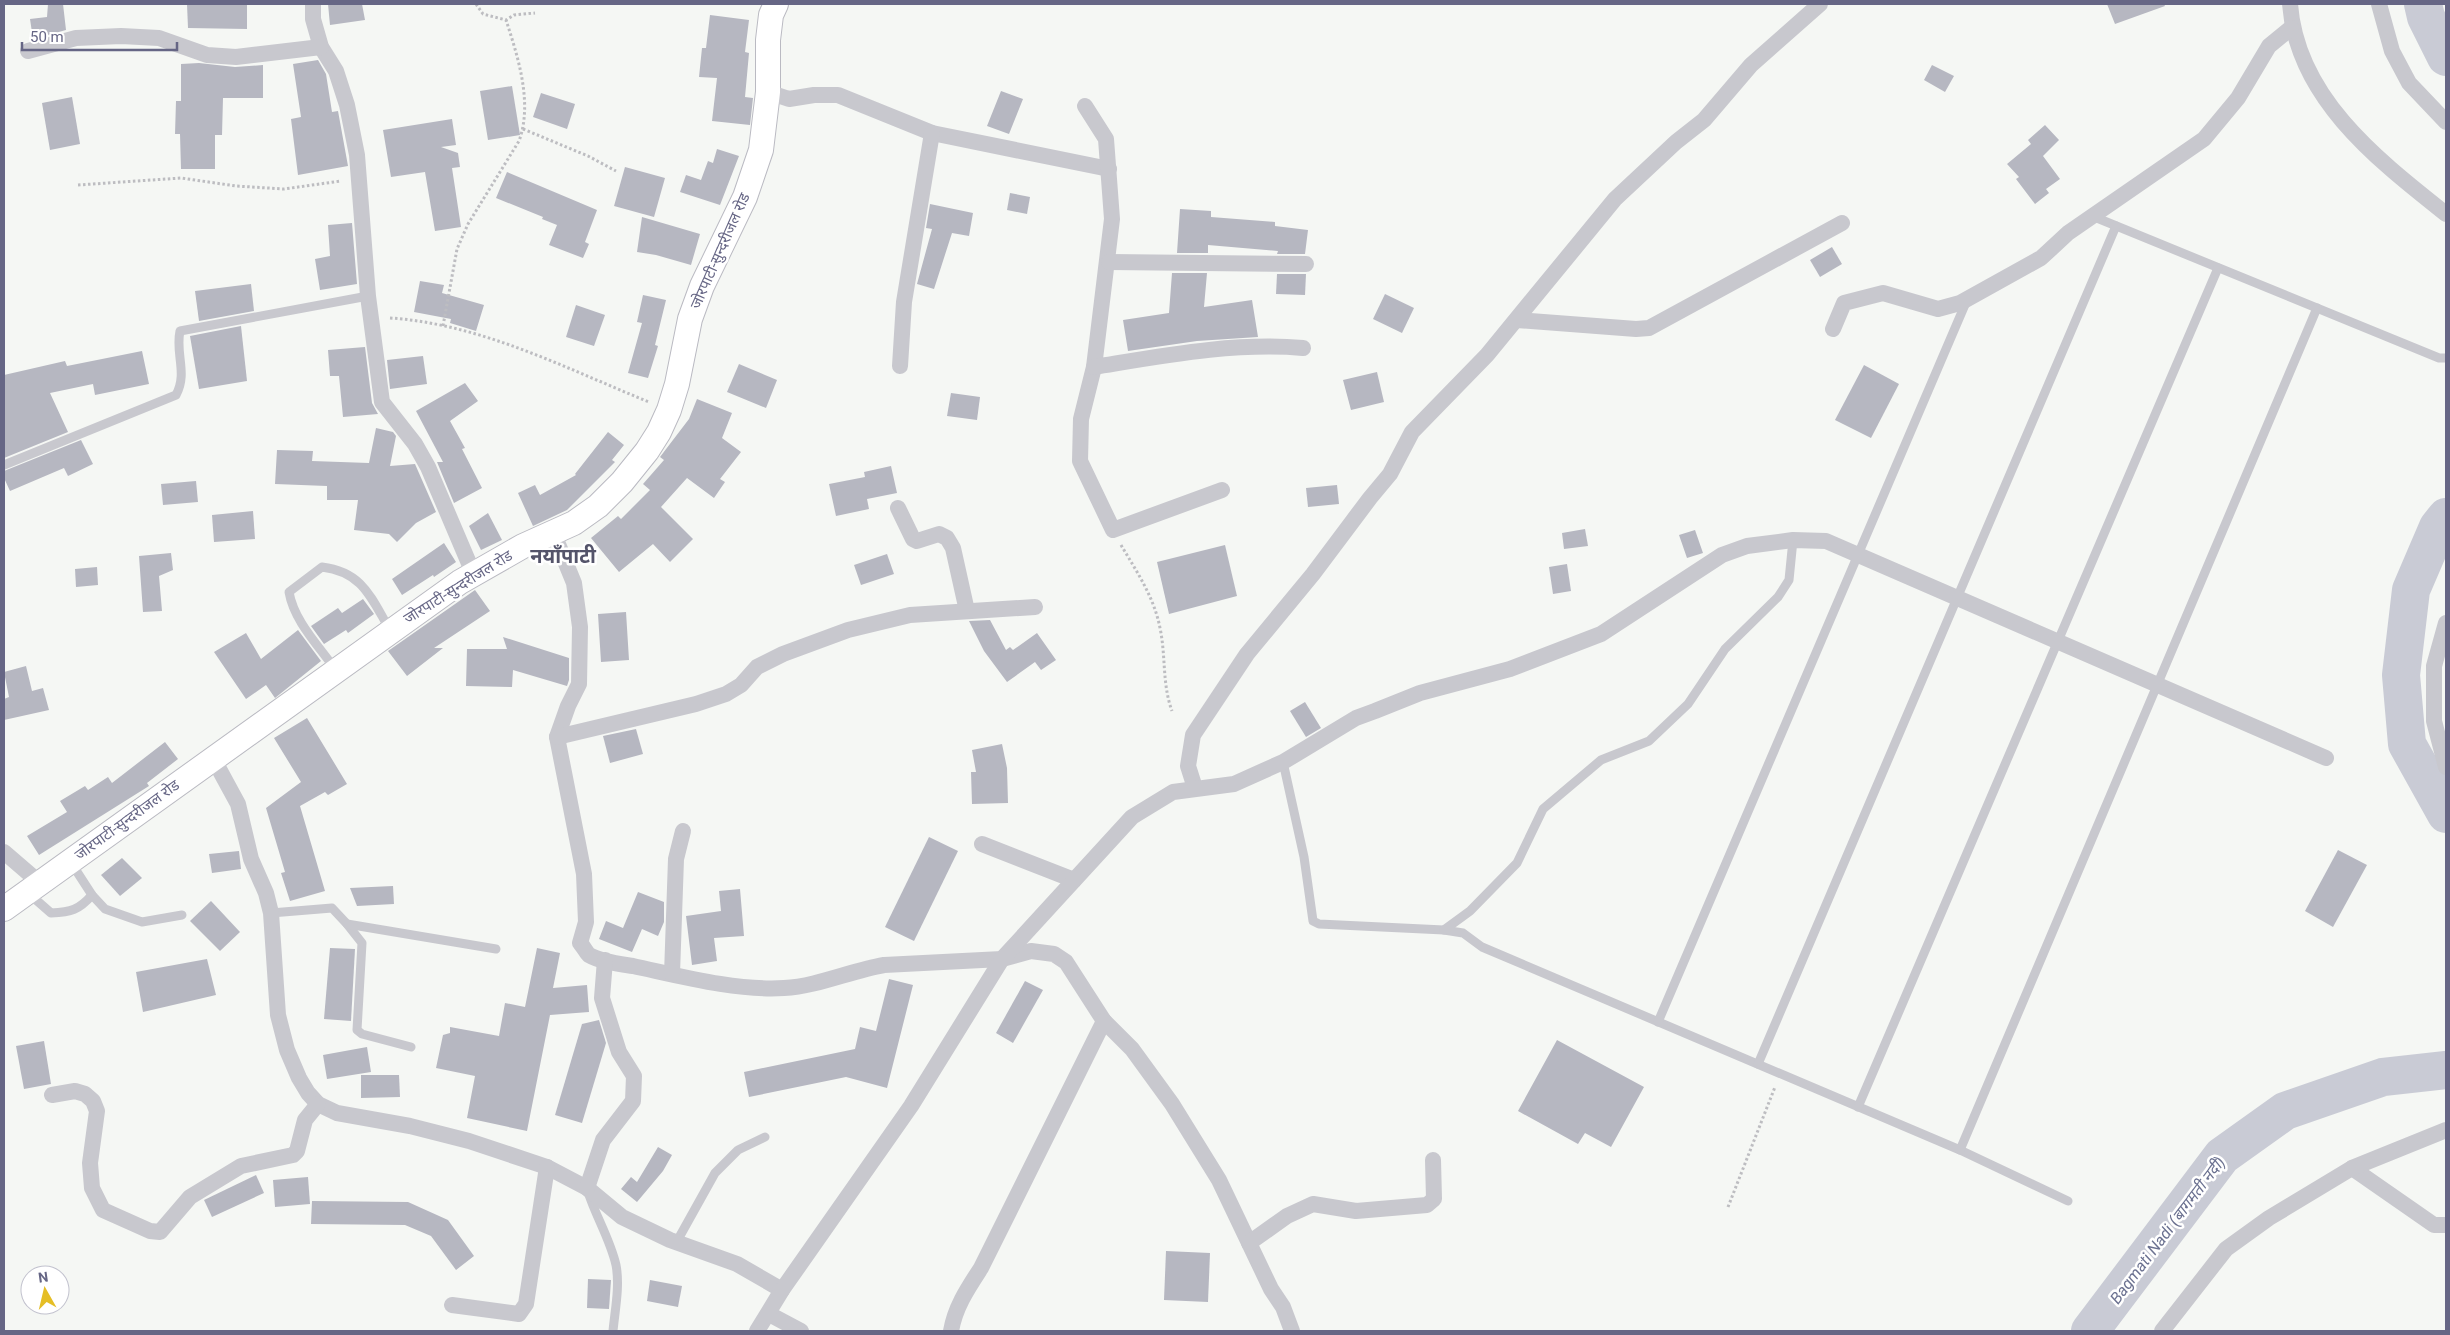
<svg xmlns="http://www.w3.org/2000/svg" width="2450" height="1335" viewBox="0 0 2450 1335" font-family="Roboto,'Noto Sans Devanagari',sans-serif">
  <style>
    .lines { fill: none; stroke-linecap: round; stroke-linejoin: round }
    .river { stroke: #c9cbd5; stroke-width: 38 }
    .building { fill: #b6b7c1 }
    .secondary-casing { stroke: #babac2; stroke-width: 26 }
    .path { stroke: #bdbdc1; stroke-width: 3; stroke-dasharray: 2.5 2.5; stroke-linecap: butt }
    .service { stroke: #c8c8ce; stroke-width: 9 }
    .minor { stroke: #c8c8ce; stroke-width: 16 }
    .secondary { stroke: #fff; stroke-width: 24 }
    .labels { text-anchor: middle; stroke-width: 5; stroke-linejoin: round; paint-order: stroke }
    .street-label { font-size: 15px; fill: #666685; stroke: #fff }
    .water-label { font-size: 16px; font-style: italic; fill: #6b7190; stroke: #fff }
    .district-label { font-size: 20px; font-weight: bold; fill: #54546a; stroke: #fff }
  </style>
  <rect width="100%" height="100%" fill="#f5f7f4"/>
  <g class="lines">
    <g class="river">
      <polyline points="2423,4 2426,17 2446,57"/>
      <polyline points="2446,517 2438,527 2411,590 2401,675 2407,744 2446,814"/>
      <polyline points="2090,1331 2222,1156 2285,1111 2383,1077 2446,1070"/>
    </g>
  </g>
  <g class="building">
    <polygon points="48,4 63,4 66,30 33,39 30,19 47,17"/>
    <polygon points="187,4 247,4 247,29 188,28"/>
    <polygon points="328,4 362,4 365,20 330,25"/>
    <polygon points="2107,4 2164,4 2165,6 2115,24"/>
    <polygon points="710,15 749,20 745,52 749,53 745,97 753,98 750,125 712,121 717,78 699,77 702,48 706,48"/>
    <polygon points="318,60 326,74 332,112 338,111 348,166 298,175 291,119 301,117 293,64"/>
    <polygon points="199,63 235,67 263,65 263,98 223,98 222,135 215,135 215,169 181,169 180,134 175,134 176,101 181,101 181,64"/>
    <polygon points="1932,65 1954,76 1945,92 1924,80"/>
    <polygon points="512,86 520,135 488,140 480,91"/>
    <polygon points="1001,91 1023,99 1009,134 987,126"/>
    <polygon points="541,93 575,104 567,129 533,117"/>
    <polygon points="72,97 80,144 50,150 42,103"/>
    <polygon points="452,119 456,145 441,147 458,153 460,167 452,168 461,227 435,231 425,172 391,177 383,130"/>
    <polygon points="2045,125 2059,140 2043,156 2060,179 2046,189 2049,193 2035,204 2016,179 2019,177 2007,164 2031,144 2028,140"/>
    <polygon points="717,149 739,156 720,205 680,192 686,175 701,180 708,161 713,163"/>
    <polygon points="625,167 665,178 654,217 614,206"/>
    <polygon points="507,172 597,210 585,242 589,244 583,258 549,245 557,225 542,219 543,217 496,198"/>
    <polygon points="1010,193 1030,197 1027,214 1007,210"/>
    <polygon points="930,204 973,213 969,236 952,233 934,289 917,284 932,229 926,228"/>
    <polygon points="1180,209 1211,211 1211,217 1275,222 1275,226 1308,230 1305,254 1277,254 1278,251 1208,245 1208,253 1177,253"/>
    <polygon points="642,217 700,234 691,265 656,255 637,252"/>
    <polygon points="352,223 357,284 320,290 315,259 330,256 328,225"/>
    <polygon points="1832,247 1842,264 1820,277 1810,260"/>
    <polygon points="1172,273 1207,273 1204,307 1252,300 1258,337 1197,341 1128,351 1123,320 1169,313"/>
    <polygon points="1277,274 1306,274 1305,295 1276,294"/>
    <polygon points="420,281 444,285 442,293 484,305 476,331 450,323 451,319 414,312"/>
    <polygon points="251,284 254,311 199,321 195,291"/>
    <polygon points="1385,294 1414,308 1402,333 1373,319"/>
    <polygon points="643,295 666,300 655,345 658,346 648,378 628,373 642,323 637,322"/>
    <polygon points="576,305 605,315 594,346 566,337"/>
    <polygon points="241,326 247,381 199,389 190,336"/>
    <polygon points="365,347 372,403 378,414 343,417 339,376 330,376 328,350"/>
    <polygon points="142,351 149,384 95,395 93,384 50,393 68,432 4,458 4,375 65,361 67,366"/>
    <polygon points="423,356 427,384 390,389 387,360"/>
    <polygon points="739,364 777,380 766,408 727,392"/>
    <polygon points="1864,365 1899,384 1871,438 1835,420"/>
    <polygon points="1377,372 1384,402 1351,410 1343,380"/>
    <polygon points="465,383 478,401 450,421 465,448 462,449 482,488 454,503 437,462 443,462 416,411"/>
    <polygon points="951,393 980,397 977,420 947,416"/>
    <polygon points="697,399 732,413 722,438 741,452 720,479 725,482 714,498 687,478 661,507 693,539 670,562 653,544 619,572 591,538 618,516 621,519 650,490 643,484 664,460 660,457 689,419"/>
    <polygon points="376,428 393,432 396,436 390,466 415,464 436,512 416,523 397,542 389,534 354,530 358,500 327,500 327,486 275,484 277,450 313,451 312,461 369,463"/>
    <polygon points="608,432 624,445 612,460 615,462 567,510 533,526 518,493 535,485 540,495 576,475 575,474"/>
    <polygon points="81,440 93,464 68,476 64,468 10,491 4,478 4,471"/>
    <polygon points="891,466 897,493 867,499 869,509 836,516 829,484 865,477 864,472"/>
    <polygon points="196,481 198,502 163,505 161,484"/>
    <polygon points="1337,485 1339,504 1308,507 1306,488"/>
    <polygon points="253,511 255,539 214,542 212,515"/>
    <polygon points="488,513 502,540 481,550 469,526"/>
    <polygon points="1585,529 1588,546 1564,549 1562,533"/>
    <polygon points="1695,530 1703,553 1687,558 1679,535"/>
    <polygon points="444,543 456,562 434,577 433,575 402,595 392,579"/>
    <polygon points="1225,545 1237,596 1169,614 1157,562"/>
    <polygon points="171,553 173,570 159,576 162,611 143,612 139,556"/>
    <polygon points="887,554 894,574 861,585 854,565"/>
    <polygon points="1567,564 1571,591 1553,594 1549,567"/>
    <polygon points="97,567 98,585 76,587 75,569"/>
    <polygon points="475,590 490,611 434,648 443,648 407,676 388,651"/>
    <polygon points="363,599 374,614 348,633 346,630 324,644 311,626 338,608 342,613"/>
    <polygon points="626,612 629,660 601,662 598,614"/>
    <polygon points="990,620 1006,650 1010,647 1013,650 1037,633 1056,660 1041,670 1035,662 1007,682 984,651 969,621"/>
    <polygon points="298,630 321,661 275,698 266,685 246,699 214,652 246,633 261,659"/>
    <polygon points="503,637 569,658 569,680 567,686 513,670 512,687 466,686 467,649 507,649"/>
    <polygon points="26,666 32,691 43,688 49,710 4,720 4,699 9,697 4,672"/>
    <polygon points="1305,702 1321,728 1306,737 1290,711"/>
    <polygon points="307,718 347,784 328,795 325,792 300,806 325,891 290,901 281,873 285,872 266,808 301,782 274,738"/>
    <polygon points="636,729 643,754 610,763 603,736"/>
    <polygon points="165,742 178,759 147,783 149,786 39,855 27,836 67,812 60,801 85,786 88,790 108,777 112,783"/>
    <polygon points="1002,744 1007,768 1008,803 972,804 971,772 976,772 972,750"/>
    <polygon points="929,837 958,851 914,941 885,927"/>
    <polygon points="2338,850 2367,865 2333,927 2305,911"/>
    <polygon points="239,851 241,869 212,873 209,854"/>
    <polygon points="122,858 142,878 120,896 101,875"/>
    <polygon points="393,886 394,904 357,906 350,888"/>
    <polygon points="740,889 744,936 714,938 717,961 692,965 686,916 721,911 719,891"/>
    <polygon points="638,892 664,902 664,922 658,936 642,929 632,952 599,939 606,921 623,928"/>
    <polygon points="211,901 240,932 220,951 190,921"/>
    <polygon points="330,948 355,949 351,1021 324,1019"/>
    <polygon points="537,948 560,953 553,988 587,985 589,1012 550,1015 527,1131 467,1118 475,1076 436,1068 443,1035 450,1033 450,1027 499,1036 505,1003 525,1007"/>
    <polygon points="207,959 216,995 143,1012 136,972"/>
    <polygon points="889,979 913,985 887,1088 846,1077 749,1097 744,1072 855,1049 860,1027 876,1031"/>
    <polygon points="1025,981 1043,990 1013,1043 996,1033"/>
    <polygon points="599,1020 606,1043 582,1123 555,1115 582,1024"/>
    <polygon points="1557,1040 1644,1087 1611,1147 1585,1133 1578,1144 1518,1111"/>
    <polygon points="44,1041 51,1084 24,1089 16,1046"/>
    <polygon points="367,1047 371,1072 327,1079 323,1055"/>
    <polygon points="361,1075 399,1075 400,1097 361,1098"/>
    <polygon points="658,1147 672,1155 663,1171 637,1202 621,1189 631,1177 637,1182"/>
    <polygon points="256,1175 264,1193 212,1217 204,1200"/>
    <polygon points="308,1177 310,1204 275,1207 273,1180"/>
    <polygon points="312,1201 408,1202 448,1220 474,1256 456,1270 431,1236 405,1225 311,1224"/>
    <polygon points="1166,1251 1210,1253 1208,1302 1164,1300"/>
    <polygon points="588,1279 611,1280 609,1309 587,1308"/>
    <polygon points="650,1280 682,1286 678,1307 647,1301"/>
  </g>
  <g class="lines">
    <defs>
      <polyline id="secondary" points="4,909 460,582 523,546 574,523 598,506 622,482 647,451 659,432 669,410 677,384 690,319 702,286 745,197 761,150 768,92 768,40 771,15 776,4"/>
    </defs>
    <use href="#secondary" class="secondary-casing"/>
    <g class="path">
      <polyline points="476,4 483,14 506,20 514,15 535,13"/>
      <polyline points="523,129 588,156 616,171"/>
      <polyline points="78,185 181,178 236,186 284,189 341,181"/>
      <path d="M 390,318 C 481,324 565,368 649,402"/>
      <path d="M 443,326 L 457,249 L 468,224 L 519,141 C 533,103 518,57 506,20"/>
      <path d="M 1121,545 C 1137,572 1154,597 1160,628 C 1166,656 1162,684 1172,711"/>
      <polyline points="1728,1207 1775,1087"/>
    </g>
    <g class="service">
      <polyline points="2092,216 2439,358 2446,358"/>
      <path d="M 4,465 L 176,395 C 188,373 175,354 180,331 L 368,296"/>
      <path d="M 335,669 C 318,645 294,621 289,592 L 322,567 C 363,572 371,598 390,630"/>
      <polyline points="1283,762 1304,857 1313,921 1319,924 1444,930 1463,933 1482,947 1960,1150 2068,1201"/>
      <polyline points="70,861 92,895 105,909 142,922 182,915"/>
      <path d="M 27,892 L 51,913 C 71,912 79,910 92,895"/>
      <polyline points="271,913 332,908 347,924 362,943 357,1030 362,1034 411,1047"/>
      <polyline points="347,924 496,949"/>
      <polyline points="1444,930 1470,911 1517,863 1543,809 1601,760 1649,741 1688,704 1725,649 1778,597 1789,580 1793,540"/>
      <polyline points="1658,1022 1967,300"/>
      <polyline points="1758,1064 2116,226"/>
      <polyline points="1858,1107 2218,268"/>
      <polyline points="1960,1150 2317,308"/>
      <path d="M 588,1192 C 596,1217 610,1239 616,1265 C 620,1286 615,1310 613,1331"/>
      <polyline points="676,1243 715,1173 738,1150 765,1137"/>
    </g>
    <g class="minor">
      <polyline points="313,4 313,19 321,47 336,71 347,105 357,155 368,296 382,402 415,444 428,467 474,575"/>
      <path d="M 2290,4 C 2297,98 2378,160 2446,214"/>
      <polyline points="2379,4 2392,51 2409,83 2446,122"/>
      <polyline points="28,51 76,38 121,36 159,38 207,55 236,57 321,47"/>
      <polyline points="768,92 789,99 814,95 838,95 932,133 1109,169"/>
      <polyline points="1085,106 1106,139 1112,219 1094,367 1081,419 1080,461 1113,530 1222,490"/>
      <polyline points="1109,262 1306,264"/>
      <polyline points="1517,320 1636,329 1649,328 1842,223"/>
      <polyline points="1833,329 1844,303 1883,293 1938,309 1960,303 2041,258 2068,233 2204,139 2238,98 2269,46 2291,28"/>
      <polyline points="900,366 904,302 932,133"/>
      <path d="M 1094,367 C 1162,356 1234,342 1303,348"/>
      <polyline points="898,508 913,539 917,541 939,534 947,538 953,548 967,611"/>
      <path d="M 553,532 L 574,583 L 580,627 L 579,684 L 568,706 L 557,737 L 584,874 L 586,922 L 580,943 C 583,946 586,952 589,955 C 601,962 620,964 633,966 C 680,976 736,991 784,988 C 818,986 850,971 884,965 L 1002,959 L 1031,951 L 1054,954 L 1066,962 L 1104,1021 L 1132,1049 L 1172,1104 L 1219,1180 L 1271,1289 L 1283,1307 L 1292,1331"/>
      <polyline points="2446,623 2434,666 2434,721 2446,767"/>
      <polyline points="557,737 696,704 726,694 741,685 757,667 783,654 848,630 910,615 1035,607"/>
      <polyline points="213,758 238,804 251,859 266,893 271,913 278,1015 287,1050 299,1078 308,1093 318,1104 337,1113 410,1126 469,1141 547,1167 587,1188 622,1217 670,1240 737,1264 782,1290"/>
      <polyline points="1195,788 1188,766 1193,735 1247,654 1313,574 1370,498 1390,474 1412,432 1487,355 1615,199 1676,142 1704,120 1751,65 1820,4"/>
      <polyline points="982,844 1074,880"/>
      <polyline points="4,852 40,883"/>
      <polyline points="672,974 676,859 683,831"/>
      <polyline points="52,1095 75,1091 85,1094 93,1101 97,1111 90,1163 92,1188 103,1210 150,1231 160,1232 190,1197 241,1166 293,1155 297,1151 305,1120 318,1104"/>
      <polyline points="2352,1168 2434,1225 2446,1225"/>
      <polyline points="587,1188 603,1140 633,1101 634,1076 619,1052 602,998 605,960"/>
      <polyline points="1249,1243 1287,1216 1313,1204 1356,1211 1427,1205 1434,1199 1433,1160"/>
      <polyline points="452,1305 519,1314 526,1304 547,1167"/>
      <polyline points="769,1314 801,1331"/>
      <polyline points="757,1331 782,1290 911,1106 1002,959 1132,817 1173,792 1234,784 1283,762 1356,718 1375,711 1420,693 1510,669 1601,634 1722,555 1747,546 1793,540 1826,541 2326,758"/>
      <path d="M 951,1331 C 955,1307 968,1288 981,1268 L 1104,1021"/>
      <polyline points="2162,1331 2226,1249 2269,1218 2352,1168 2446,1130"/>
    </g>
    <use href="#secondary" class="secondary"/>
  </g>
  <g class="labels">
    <g class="street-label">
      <text transform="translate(720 251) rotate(-66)" y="5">जोरपाटी-सुन्दरीजल रोड</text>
      <text transform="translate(458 587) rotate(-32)" y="5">जोरपाटी-सुन्दरीजल रोड</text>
      <text transform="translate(127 820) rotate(-36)" y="5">जोरपाटी-सुन्दरीजल रोड</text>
    </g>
    <g class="water-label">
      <text transform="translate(2167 1230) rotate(-53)" y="6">Bagmati Nadi (बागमती नदी)</text>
    </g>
    <g class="district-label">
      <text x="563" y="563">नयाँपाटी</text>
    </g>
  </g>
  <rect width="2450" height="1335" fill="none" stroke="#666685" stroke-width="10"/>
  <g transform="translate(45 1290) rotate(352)"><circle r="24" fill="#ffffff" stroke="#c2c2ce"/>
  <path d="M0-4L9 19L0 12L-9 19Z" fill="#e5be26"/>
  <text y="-8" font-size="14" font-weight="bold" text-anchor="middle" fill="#666685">N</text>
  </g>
  <path d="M22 42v8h155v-8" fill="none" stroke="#666685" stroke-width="2.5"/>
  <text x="30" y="42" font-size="15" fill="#666685" stroke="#ffffff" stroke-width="4" paint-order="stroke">50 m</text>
</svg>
